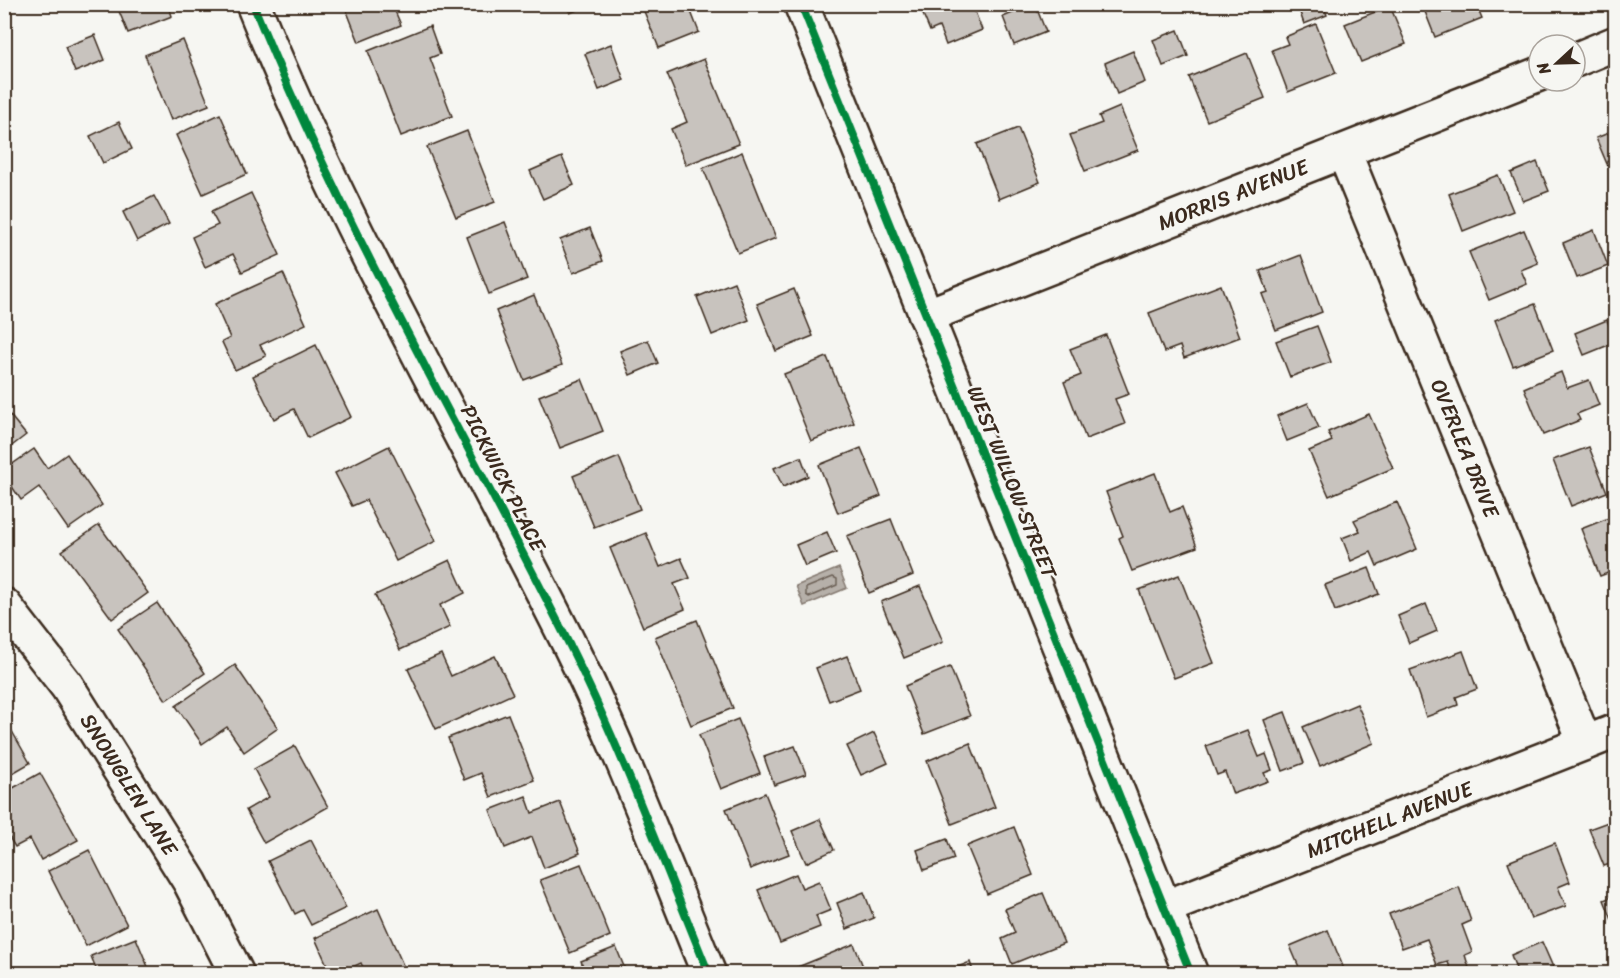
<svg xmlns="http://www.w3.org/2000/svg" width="1620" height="978" viewBox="0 0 1620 978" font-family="Sriracha,sans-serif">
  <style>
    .water { fill: #b6b0a9; stroke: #857a71; stroke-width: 1.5 }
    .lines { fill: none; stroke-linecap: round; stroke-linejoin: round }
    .shore { stroke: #6c6056; stroke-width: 1.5 }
    .building { fill: #c8c3be; stroke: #3b2a1e; stroke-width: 1.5 }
    .minor-casing { stroke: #3b2a1e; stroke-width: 38 }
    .tertiary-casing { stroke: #3b2a1e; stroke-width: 38 }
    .minor { stroke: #f6f6f2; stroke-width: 33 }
    .tertiary { stroke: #f6f6f2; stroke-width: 33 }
    .cycleway-casing { stroke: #f6f6f2; stroke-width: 11 }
    .cycleway { stroke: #00873e; stroke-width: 8 }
    .labels { text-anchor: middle; stroke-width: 5; stroke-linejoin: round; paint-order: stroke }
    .street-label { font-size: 21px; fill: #3b2a1e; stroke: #f6f6f2 }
  </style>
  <rect width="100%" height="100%" fill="#f6f6f2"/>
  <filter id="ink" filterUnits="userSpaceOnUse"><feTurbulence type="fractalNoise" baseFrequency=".0167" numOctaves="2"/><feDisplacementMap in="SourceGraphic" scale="12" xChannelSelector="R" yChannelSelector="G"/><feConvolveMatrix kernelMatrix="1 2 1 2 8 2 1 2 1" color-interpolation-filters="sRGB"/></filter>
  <g filter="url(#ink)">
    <polygon class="water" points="839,568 847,588 804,606 796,586"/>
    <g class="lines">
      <polygon class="shore" points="833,577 837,579 837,585 809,597 806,595 806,588"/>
    </g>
    <g class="building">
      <polygon points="116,4 168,4 172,16 128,33"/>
      <polygon points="344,4 392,4 401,25 359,42"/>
      <polygon points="566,4 591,4 570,13"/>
      <polygon points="641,4 688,4 699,32 659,48"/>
      <polygon points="925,4 972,4 982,30 946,45 939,27 930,31 920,7"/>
      <polygon points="1035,4 1046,32 1014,45 1003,17"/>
      <polygon points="1297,4 1323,4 1327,15 1304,24"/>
      <polygon points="1422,4 1476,4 1482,18 1435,37"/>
      <polygon points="1390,6 1406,44 1361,62 1345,24"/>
      <polygon points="1316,24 1336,73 1288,92 1272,50 1288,44 1285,37"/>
      <polygon points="430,26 440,54 430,58 452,116 401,136 368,51"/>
      <polygon points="1178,30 1188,56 1163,66 1153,40"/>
      <polygon points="95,35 105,60 75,72 65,47"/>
      <polygon points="183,40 209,105 171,120 145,55"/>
      <polygon points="611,44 624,80 599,90 585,54"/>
      <polygon points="1133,51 1145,82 1117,94 1105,63"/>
      <polygon points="1247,53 1265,98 1207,121 1189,77"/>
      <polygon points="704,59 739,144 686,165 671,129 687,122 667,74"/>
      <polygon points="1120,107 1138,150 1085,171 1070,135 1102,123 1099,116"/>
      <polygon points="220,114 247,174 203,194 176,135"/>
      <polygon points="119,122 132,149 103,163 90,136"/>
      <polygon points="1018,128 1040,182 999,199 977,144"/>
      <polygon points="1616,130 1616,169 1610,171 1596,138"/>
      <polygon points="467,131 495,202 456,217 427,147"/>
      <polygon points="742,152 776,238 738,253 703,168"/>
      <polygon points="562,157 574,185 543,199 530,171"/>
      <polygon points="1537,162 1549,191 1523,201 1511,173"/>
      <polygon points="1498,175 1513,211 1463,231 1449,194"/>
      <polygon points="251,193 280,255 242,272 233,254 205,267 192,237 218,225 211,212"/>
      <polygon points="154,196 169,224 137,241 123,212"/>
      <polygon points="505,222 527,279 489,294 467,237"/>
      <polygon points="590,228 603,261 573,273 560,240"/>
      <polygon points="1524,230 1538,263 1521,270 1527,284 1489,300 1469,252"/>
      <polygon points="1594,230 1608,266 1577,278 1563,243"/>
      <polygon points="1301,255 1322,312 1276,330 1262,294 1268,292 1260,271"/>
      <polygon points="283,273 306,324 260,345 266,356 235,370 222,342 230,338 215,304"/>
      <polygon points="734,282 749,320 712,335 697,297"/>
      <polygon points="1221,285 1240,337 1184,358 1180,346 1164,352 1149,313"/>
      <polygon points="794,289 813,336 776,351 757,304"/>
      <polygon points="534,295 562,365 524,380 496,311"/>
      <polygon points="1535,304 1553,350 1513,366 1495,320"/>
      <polygon points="1607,320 1616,342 1584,355 1575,333"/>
      <polygon points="1317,326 1331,362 1290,377 1276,341"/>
      <polygon points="1106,335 1129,394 1115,399 1125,424 1086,439 1064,382 1081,375 1070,349"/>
      <polygon points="648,340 658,363 630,375 620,351"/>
      <polygon points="316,345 351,417 308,438 294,409 274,419 253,376"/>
      <polygon points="827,357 854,423 811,441 784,374"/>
      <polygon points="1561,372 1567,388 1589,380 1599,405 1577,414 1580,420 1543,435 1524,388"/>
      <polygon points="582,379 603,431 560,448 539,396"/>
      <polygon points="1308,403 1319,428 1287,441 1277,416"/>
      <polygon points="4,408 26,435 4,452"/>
      <polygon points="1369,414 1393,468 1329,496 1309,451 1332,441 1328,432"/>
      <polygon points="389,446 436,541 396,561 366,500 352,506 335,473"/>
      <polygon points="1589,447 1607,492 1571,506 1553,460"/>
      <polygon points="861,448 881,496 838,513 819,465"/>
      <polygon points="34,449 47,468 67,454 102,505 68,529 39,487 21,500 4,475 4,470"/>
      <polygon points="619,457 640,509 594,527 573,476"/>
      <polygon points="801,457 808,476 783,487 774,468"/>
      <polygon points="1155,473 1170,512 1182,507 1197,547 1132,571 1119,538 1123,536 1106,492"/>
      <polygon points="1397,502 1417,549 1377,566 1371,552 1351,561 1342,538 1360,531 1354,520"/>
      <polygon points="1616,515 1616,570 1600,576 1581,529"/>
      <polygon points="891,519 913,575 869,593 847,536"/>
      <polygon points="99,525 148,593 112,619 62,551"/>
      <polygon points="827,532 836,553 805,566 796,545"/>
      <polygon points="646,533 660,567 681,558 690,578 674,584 685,609 643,627 610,548"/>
      <polygon points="450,560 465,593 440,605 450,627 400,650 375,595"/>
      <polygon points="1369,568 1379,594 1335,611 1325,585"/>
      <polygon points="1179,575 1214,663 1174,678 1139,590"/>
      <polygon points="920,586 943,642 904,658 881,602"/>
      <polygon points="157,603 205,673 166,700 118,629"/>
      <polygon points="1426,604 1437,631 1409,643 1398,616"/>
      <polygon points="697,620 733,708 691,725 655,637"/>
      <polygon points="1463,651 1477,689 1456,697 1458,705 1426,717 1410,670"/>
      <polygon points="441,654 451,676 495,656 513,694 436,729 408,669"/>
      <polygon points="847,656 860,689 829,701 816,668"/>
      <polygon points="235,665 278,728 244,752 227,727 202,744 176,706"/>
      <polygon points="950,667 970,716 924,734 905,686"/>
      <polygon points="1357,704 1374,743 1320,766 1303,727"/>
      <polygon points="1285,712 1304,763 1283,771 1264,720"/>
      <polygon points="508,714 534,780 491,797 481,773 464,780 448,738"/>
      <polygon points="738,719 760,773 721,789 699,735"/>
      <polygon points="9,726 30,763 4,778 4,729"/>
      <polygon points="1248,730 1259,757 1266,754 1272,770 1264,773 1268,781 1233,794 1225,772 1217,775 1206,746"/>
      <polygon points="874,733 888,763 861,775 847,746"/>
      <polygon points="970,743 995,807 952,824 927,761"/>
      <polygon points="295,746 328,807 264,843 246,810 269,797 254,769"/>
      <polygon points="795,746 806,774 774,785 764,757"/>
      <polygon points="40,773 78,840 41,860 30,839 15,847 4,829 4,793"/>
      <polygon points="765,793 789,854 750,869 726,809"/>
      <polygon points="526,796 532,813 560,802 580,853 544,868 532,837 505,848 490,810"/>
      <polygon points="820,819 834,850 806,863 792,831"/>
      <polygon points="1616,819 1616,862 1604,866 1589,829"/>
      <polygon points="1014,827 1033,875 987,894 967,846"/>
      <polygon points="947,839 954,859 924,870 917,850"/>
      <polygon points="311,840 346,908 311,925 303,910 295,914 268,861"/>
      <polygon points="1555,843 1570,882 1558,887 1566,906 1531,919 1508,862"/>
      <polygon points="89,850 127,925 86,946 48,871"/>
      <polygon points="581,864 610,936 570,953 540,880"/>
      <polygon points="796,874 802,888 819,881 831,910 816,916 820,927 780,943 758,890"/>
      <polygon points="1459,887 1471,921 1462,925 1472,952 1465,955 1469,968 1452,974 1448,962 1437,965 1427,939 1402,948 1389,914"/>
      <polygon points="864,892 874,918 847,929 837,903"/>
      <polygon points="1043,893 1064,943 1012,964 1002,939 1015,933 1005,909"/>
      <polygon points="1616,895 1616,927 1615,927 1604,900"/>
      <polygon points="378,909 407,974 366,974 361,963 338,974 331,974 315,938"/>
      <polygon points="1328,930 1346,974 1302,974 1290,946"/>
      <polygon points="136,938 151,974 98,974 91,956"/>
      <polygon points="1542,942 1556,974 1518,974 1511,955"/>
      <polygon points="854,944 866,974 789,974 788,971"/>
      <polygon points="616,947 627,974 586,974 581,961"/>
      <polygon points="970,962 974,974 944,974 943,973"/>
    </g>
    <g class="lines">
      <defs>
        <g id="minor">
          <path d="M 253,4 C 342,226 464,433 570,646 C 623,753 664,864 709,974"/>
          <polyline points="1575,60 1616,43"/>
          <path id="s1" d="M 1344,152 L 1585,743"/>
          <path id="s2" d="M 926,316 L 1539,74"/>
          <path id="s3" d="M 4,605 L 67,686 L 190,882 L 237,974"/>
          <path id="s4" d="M 1164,908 L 1616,731"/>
        </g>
        <polyline id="tertiary" points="801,4 1191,974"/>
      </defs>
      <use href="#minor" class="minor-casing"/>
      <use href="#tertiary" class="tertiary-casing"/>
      <use href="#minor" class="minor"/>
      <use href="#tertiary" class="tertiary"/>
      <defs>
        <g id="cycleway">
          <path d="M 253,4 C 342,226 464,433 570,646 C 623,753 664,864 709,974"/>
          <polyline points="801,4 1191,974"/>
        </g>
      </defs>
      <use href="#cycleway" class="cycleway-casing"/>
      <use href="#cycleway" class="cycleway"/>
    </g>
  </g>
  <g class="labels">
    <g class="street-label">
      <text dy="7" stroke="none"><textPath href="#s2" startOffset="330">MORRIS AVENUE</textPath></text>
      <text dy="7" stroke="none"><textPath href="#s1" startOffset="320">OVERLEA DRIVE</textPath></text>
      <text transform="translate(503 478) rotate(63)" y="7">PICKWICK PLACE</text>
      <text transform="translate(1012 482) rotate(68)" y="7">WEST WILLOW STREET</text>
      <text dy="7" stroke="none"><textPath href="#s3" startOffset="219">SNOWGLEN LANE</textPath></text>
      <text dy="7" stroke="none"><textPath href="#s4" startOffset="242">MITCHELL AVENUE</textPath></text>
    </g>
  </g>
  <rect width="1620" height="978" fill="none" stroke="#f6f6f2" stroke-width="24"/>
  <rect x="12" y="12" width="1596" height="954" fill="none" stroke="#3b2a1e" stroke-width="2" filter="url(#ink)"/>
  <g transform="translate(1557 63) rotate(248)"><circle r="28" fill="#f6f6f2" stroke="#aba49d" stroke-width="1.5"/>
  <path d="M0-4.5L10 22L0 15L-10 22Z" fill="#3b2a1e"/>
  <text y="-9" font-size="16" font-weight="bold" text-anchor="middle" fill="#3b2a1e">N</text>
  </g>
</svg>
